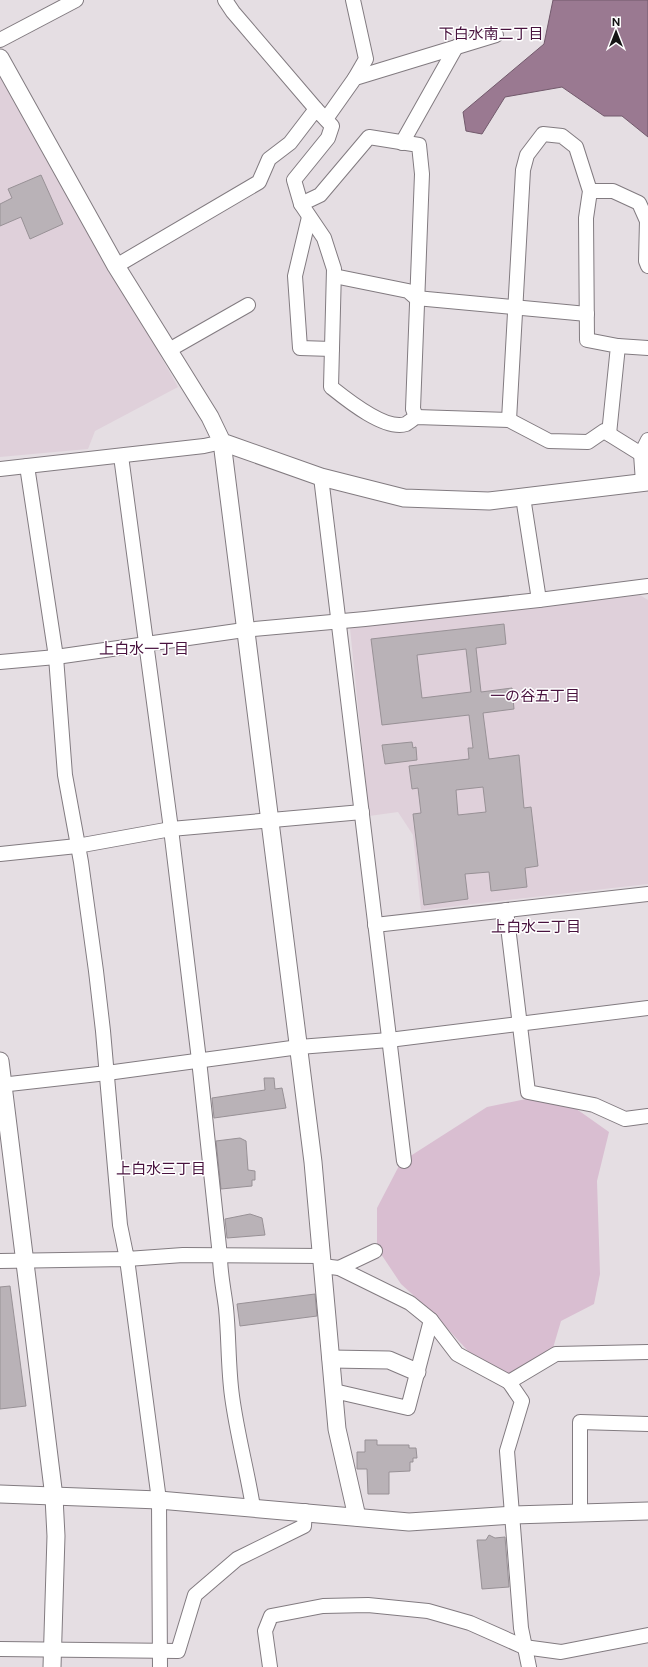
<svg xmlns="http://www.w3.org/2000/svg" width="648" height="1667" viewBox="0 0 648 1667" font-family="'Public Sans','Noto Sans JP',sans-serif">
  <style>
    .built { fill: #dfd0da }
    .green { fill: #d9bed1 }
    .water { fill: #9a7991; stroke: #725a6c }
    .building { fill: #b9b2b7; stroke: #989196; fill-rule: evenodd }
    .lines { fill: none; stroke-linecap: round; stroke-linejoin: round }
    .minor-casing { stroke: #827b80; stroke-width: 16 }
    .tertiary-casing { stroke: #827b80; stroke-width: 19 }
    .minor { stroke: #fff; stroke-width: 14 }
    .tertiary { stroke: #fff; stroke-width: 17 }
    .labels { text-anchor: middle; stroke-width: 3; stroke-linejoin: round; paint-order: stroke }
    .neighbourhood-label { font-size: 15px; fill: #48123e; stroke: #fff }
  </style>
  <rect width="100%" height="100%" fill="#e5dee3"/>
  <g class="built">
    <polygon points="0,70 178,387 95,431 88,449 0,457"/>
    <polygon points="640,595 648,600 648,884 421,910 413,835 398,812 369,816 350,628"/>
  </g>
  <polygon class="green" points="526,1099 568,1103 609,1132 597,1181 600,1274 594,1304 561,1321 553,1348 515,1374 506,1375 468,1351 436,1316 401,1284 377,1248 377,1208 401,1162 487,1107"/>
  <polygon class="water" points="553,0 648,0 648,137 622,116 604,116 562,87 505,97 482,134 466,131 463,112 544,44"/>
  <g class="building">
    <polygon points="41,175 63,224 30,239 21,217 0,226 0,204 12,198 8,189"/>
    <path d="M 504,624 L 506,644 L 476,648 L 481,692 L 512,688 L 514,709 L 483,713 L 489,759 L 519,755 L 524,808 L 531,807 L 538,866 L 525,868 L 527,887 L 491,891 L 489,872 L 465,874 L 468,899 L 424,905 L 413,814 L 421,813 L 418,788 L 412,789 L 409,766 L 469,759 L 468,748 L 473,748 L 469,715 L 382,725 L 371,639 ZM 466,649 L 471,692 L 422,698 L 417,655 ZM 483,787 L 486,812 L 458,815 L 456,790 Z"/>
    <polygon points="412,742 413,748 416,747 417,760 385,764 382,745"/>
    <polygon points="264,1078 274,1078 275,1089 282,1088 286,1108 214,1118 212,1098 265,1090"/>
    <polygon points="240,1138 246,1141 248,1170 255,1171 255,1180 252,1180 252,1186 221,1189 216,1141"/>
    <polygon points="250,1214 262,1218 265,1235 227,1238 225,1219"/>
    <polygon points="10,1286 26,1406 0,1409 0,1287"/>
    <polygon points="315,1294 317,1316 240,1326 237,1304"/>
    <polygon points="365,1440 377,1440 377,1445 409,1445 409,1448 416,1448 417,1458 413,1458 413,1462 410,1462 410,1471 389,1472 389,1494 368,1494 367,1469 357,1469 357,1452 365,1452"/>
    <polygon points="489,1535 495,1538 505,1537 509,1587 482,1589 477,1540 486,1540"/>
  </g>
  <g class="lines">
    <defs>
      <g id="minor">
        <polyline points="225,0 233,12 316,109"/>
        <polyline points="353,0 366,59 355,78"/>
        <polyline points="0,40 76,0"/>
        <polyline points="326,119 355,78 496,35"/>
        <polyline points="402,143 456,47"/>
        <polyline points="590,191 613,191 639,203 647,221 646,261 648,266"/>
        <polyline points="301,204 320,195 369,137 419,145 422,174 413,409 416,417"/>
        <polyline points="309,217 295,276 300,348 332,349"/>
        <path d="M 116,266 L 259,182 L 269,159 L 290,143 L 316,109 L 332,126 L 328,138 L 294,180 L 301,204 L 324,238 L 334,269 L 331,387 C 346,399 385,431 406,424 C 409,422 413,419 416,417 L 509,420 L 549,441 L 588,442 L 604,431 L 641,454"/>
        <polyline points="334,276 408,291 416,298 587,314"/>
        <polyline points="618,346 648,348"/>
        <polyline points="169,350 248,305"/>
        <polyline points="509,420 523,170 527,155 543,134 562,136 576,147 590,191 586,218 587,340 618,346 609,434"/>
        <path d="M 121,456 L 171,829 L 199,1060 L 220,1256 C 220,1274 224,1291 226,1308 C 229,1337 228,1367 232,1396 C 237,1434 247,1470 253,1507"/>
        <polyline points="27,466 56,657 65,775 81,862 96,971 103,1031 120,1225 127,1259 183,1255 322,1256"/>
        <polyline points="0,469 204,446 222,442"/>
        <polyline points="321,477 404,1161"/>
        <polyline points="643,482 641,454 648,440"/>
        <polyline points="523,497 539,600"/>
        <polyline points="0,662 56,657 244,630 365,619 539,600 648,586"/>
        <polyline points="0,854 77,846 171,829 362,812"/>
        <polyline points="506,910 528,1092 594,1105 625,1119 648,1116"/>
        <polyline points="375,925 648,894"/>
        <polyline points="0,1085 107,1073 299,1047 389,1040 648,1008"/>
        <polyline points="0,1261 127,1259 159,1500 160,1667"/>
        <polyline points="322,1266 339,1268 410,1303 431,1320 457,1354 509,1382 556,1354 648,1352"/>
        <polyline points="339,1268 375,1251"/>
        <polyline points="509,1382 522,1401 507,1451 521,1628 529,1667"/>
        <polyline points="334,1391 408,1408 431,1320"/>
        <polyline points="580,1513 580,1422 648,1424"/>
        <polyline points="0,1649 178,1651 195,1595 237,1559 304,1526 305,1511"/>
        <polyline points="270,1667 265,1631 271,1616 323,1606 368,1605 428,1611 470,1623 524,1647 561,1652 648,1635"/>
      </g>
      <g id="tertiary">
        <polyline points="0,58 116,266 210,417 222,442 321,477 404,498 489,501 648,482"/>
        <polyline points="222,442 313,1162 337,1429 357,1517"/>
        <polyline points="0,1061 54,1497 56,1536 52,1667"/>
        <polyline points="331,1359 389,1360 417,1372"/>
        <polyline points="0,1494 159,1500 409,1522 513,1515 648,1511"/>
      </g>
    </defs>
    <use href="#minor" class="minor-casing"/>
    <use href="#tertiary" class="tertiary-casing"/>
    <use href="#minor" class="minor"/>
    <use href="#tertiary" class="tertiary"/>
  </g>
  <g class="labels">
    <g class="neighbourhood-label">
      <text x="491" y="39">下白水南二丁目</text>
      <text x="144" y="654">上白水一丁目</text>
      <text x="535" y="701">一の谷五丁目</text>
      <text x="536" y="932">上白水二丁目</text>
      <text x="161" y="1174">上白水三丁目</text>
    </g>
  </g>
  <g transform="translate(616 32)" stroke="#ffffff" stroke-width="3" paint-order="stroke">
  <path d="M0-3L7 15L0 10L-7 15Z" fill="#151314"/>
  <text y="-6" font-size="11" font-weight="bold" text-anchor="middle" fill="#151314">N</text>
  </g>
</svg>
